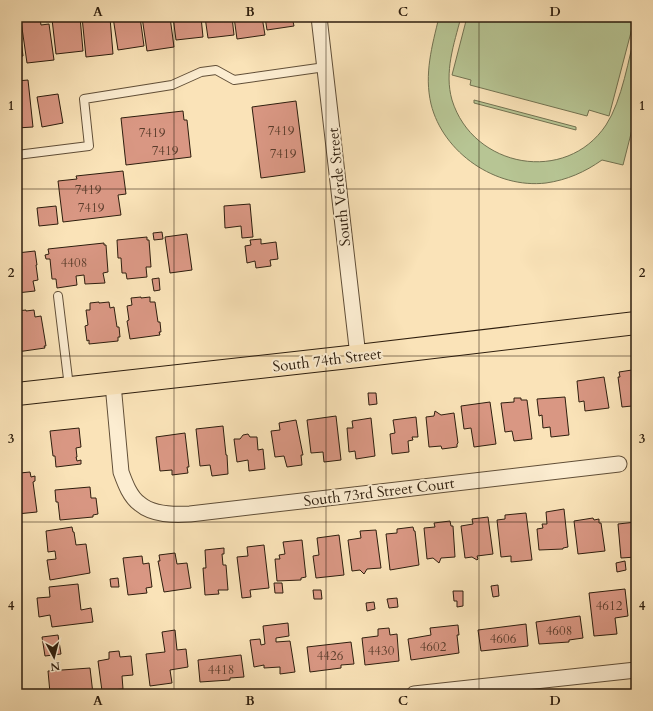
<svg xmlns="http://www.w3.org/2000/svg" width="653" height="711" viewBox="0 0 653 711" font-family="Cardo,serif">
  <style>
    .green { fill: #b7c594; stroke: #727251 }
    .building { fill: #d99783; stroke: #2e1e0e }
    .lines { fill: none; stroke-linecap: round; stroke-linejoin: round }
    .service-casing { stroke: #614f38; stroke-width: 10 }
    .minor-casing { stroke: #614f38; stroke-width: 17 }
    .primary-casing { stroke: #2e1e0e; stroke-width: 24 }
    .service { stroke: #fcedd1; stroke-width: 8 }
    .minor { stroke: #fcedd1; stroke-width: 15 }
    .primary { stroke: #fae3b8; stroke-width: 22 }
    .grid { fill: none; stroke: #2e1e0e; stroke-width: 1; stroke-opacity: 0.55 }
    .labels { text-anchor: middle; stroke-width: 4; stroke-linejoin: round; paint-order: stroke }
    .number-label { font-size: 13px; fill: #593c2b }
    .street-label { font-size: 15px; fill: #2e1e0e; stroke: #fcedd1 }
    .neatline { fill: none; stroke: #2e1e0e; stroke-width: 1.5 }
    .grid-label { font-size: 13px; text-anchor: middle; font-weight: bold; fill: #2e1e0e }
  </style>
  <rect width="100%" height="100%" fill="#fae3b8"/>
  <filter id="stains"><feTurbulence type="fractalNoise" baseFrequency=".005" numOctaves="4"/><feColorMatrix values="0 0 0 0 .2 0 0 0 0 .09 0 0 0 0 .02 0 0 0 .5 -.17"/></filter>
  <radialGradient id="worn" r=".72"><stop offset=".6" stop-color="#630" stop-opacity="0"/><stop offset="1" stop-color="#630" stop-opacity=".3"/></radialGradient>
  <g class="green">
    <path d="M 439,17 L 461,17 C 454,44 444,72 452,100 C 473,168 566,185 606,125 C 622,101 629,57 636,30 L 636,114 L 623,165 L 602,160 C 585,172 567,180 546,183 C 496,189 443,153 431,104 C 424,74 432,46 439,17 Z"/>
    <polygon points="467,17 635,17 609,116 589,110 587,116 470,85 471,80 452,75"/>
    <polygon points="474,100 576,127 576,130 474,103"/>
  </g>
  <g class="building">
    <polygon points="71,17 80,17 83,51 56,54 52,19"/>
    <polygon points="82,17 100,17 101,19 110,18 113,54 86,57"/>
    <polygon points="113,17 140,17 144,46 118,50"/>
    <polygon points="142,17 170,17 174,47 147,51"/>
    <polygon points="173,17 201,17 203,37 176,40"/>
    <polygon points="205,17 232,17 234,35 208,38"/>
    <polygon points="234,17 262,17 265,35 237,39"/>
    <polygon points="265,17 292,17 294,26 267,30"/>
    <polygon points="40,19 41,25 49,24 54,60 27,63 21,21"/>
    <polygon points="17,23 19,23 23,56 17,57"/>
    <polygon points="28,80 33,127 17,128 17,81"/>
    <polygon points="58,94 63,123 42,127 37,97"/>
    <polygon points="296,101 305,172 261,178 252,107"/>
    <polygon points="183,111 184,120 187,120 191,157 126,165 121,118"/>
    <polygon points="123,171 126,194 118,195 121,215 63,222 58,181 77,179 76,176"/>
    <polygon points="250,204 253,237 242,238 241,226 225,228 224,206"/>
    <polygon points="56,206 58,224 39,226 37,208"/>
    <polygon points="162,232 163,239 154,240 153,233"/>
    <polygon points="187,234 192,270 170,273 165,237"/>
    <polygon points="147,237 147,240 149,240 151,267 146,267 147,277 127,279 126,273 122,273 121,258 118,258 117,240"/>
    <polygon points="261,239 261,244 276,242 278,259 270,260 271,266 256,268 255,261 247,263 245,246 251,245 250,240"/>
    <polygon points="104,243 104,245 106,245 108,272 103,273 105,283 85,284 84,275 76,276 77,285 57,288 56,279 52,279 50,259 46,259 45,255 49,254 48,249"/>
    <polygon points="35,251 37,265 36,265 38,280 33,281 35,291 17,293 17,253"/>
    <polygon points="159,278 160,290 154,291 152,279"/>
    <polygon points="141,297 141,298 150,297 150,302 155,302 158,322 160,322 161,332 159,332 160,335 130,339 127,321 129,320 127,306 132,305 131,298"/>
    <polygon points="99,302 99,303 109,302 110,308 114,307 117,327 119,327 120,337 118,337 118,341 89,344 89,340 87,341 85,326 88,325 86,310 90,310 90,303"/>
    <polygon points="26,310 26,311 34,310 35,317 41,316 46,346 44,346 45,348 17,352 17,311"/>
    <polygon points="632,370 632,373 636,372 636,402 632,403 632,406 622,407 618,377 620,377 619,372"/>
    <polygon points="604,377 609,408 585,411 584,401 579,402 577,381"/>
    <polygon points="368,393 376,393 377,404 369,405"/>
    <polygon points="565,397 569,435 551,437 550,427 543,428 542,415 539,416 537,399"/>
    <polygon points="514,398 521,398 521,400 527,400 532,439 514,441 512,431 505,432 501,403 514,402"/>
    <polygon points="490,402 496,444 474,447 471,428 464,429 461,406"/>
    <polygon points="435,411 441,415 454,413 458,443 457,444 457,447 442,449 441,446 429,447 426,417 434,416"/>
    <polygon points="336,416 341,460 324,462 323,452 311,453 307,420"/>
    <polygon points="416,417 418,437 412,437 413,440 408,441 409,452 392,454 390,434 395,433 393,420"/>
    <polygon points="371,418 375,456 356,459 355,451 349,452 347,428 353,428 352,421"/>
    <polygon points="296,420 303,455 301,455 302,465 287,467 284,456 275,457 271,431 280,430 279,423"/>
    <polygon points="223,426 226,455 227,455 228,474 212,476 210,465 200,466 196,429"/>
    <polygon points="79,428 81,447 76,448 77,457 76,457 77,461 81,460 81,464 56,467 55,456 53,456 50,431"/>
    <polygon points="185,433 189,467 187,467 188,473 172,475 172,470 160,471 156,437"/>
    <polygon points="248,434 250,437 257,437 258,450 263,449 265,469 249,471 248,460 237,462 234,439 240,439 243,435"/>
    <polygon points="30,472 31,477 35,476 35,481 33,482 37,512 17,514 17,479 21,478 20,473"/>
    <polygon points="90,487 91,498 96,498 98,514 93,515 93,517 60,520 58,502 56,502 55,490"/>
    <polygon points="564,509 568,547 563,548 563,549 539,550 537,529 543,528 542,524 547,524 546,512"/>
    <polygon points="526,513 532,560 511,562 511,556 501,557 497,520 505,519 505,515"/>
    <polygon points="488,517 493,554 477,556 478,559 477,560 472,557 465,558 461,526 473,524 472,519"/>
    <polygon points="593,518 594,520 599,519 599,523 601,523 605,551 578,554 574,521"/>
    <polygon points="450,521 451,526 453,526 455,557 441,558 439,563 433,558 427,559 424,528 435,527 434,523"/>
    <polygon points="636,522 636,557 621,558 618,524"/>
    <polygon points="72,527 73,532 74,532 76,545 86,544 90,573 50,580 47,560 56,559 55,551 48,552 46,531"/>
    <polygon points="413,527 414,531 415,531 419,565 390,570 386,534 397,533 397,529"/>
    <polygon points="376,530 381,568 367,569 364,574 360,570 352,571 348,540 361,538 360,531"/>
    <polygon points="339,535 344,575 316,578 313,556 319,555 317,538"/>
    <polygon points="302,540 306,577 301,578 301,580 277,581 275,559 280,559 279,555 285,554 283,542"/>
    <polygon points="264,545 269,588 250,590 251,597 242,598 237,557 248,556 247,547"/>
    <polygon points="224,548 224,554 222,554 223,565 226,565 228,590 218,590 219,594 205,595 203,568 206,568 205,550"/>
    <polygon points="175,553 177,564 187,563 191,588 164,592 158,561 160,561 159,555"/>
    <polygon points="142,556 143,564 149,563 152,587 146,588 147,593 128,595 123,558"/>
    <polygon points="625,561 626,570 617,572 616,563"/>
    <polygon points="118,578 119,587 111,587 110,579"/>
    <polygon points="274,583 282,583 283,593 275,593"/>
    <polygon points="78,584 81,610 91,608 93,622 52,627 50,615 39,617 37,598 50,597 49,587"/>
    <polygon points="498,585 499,596 493,597 491,586"/>
    <polygon points="625,589 628,616 615,618 617,634 594,636 589,593"/>
    <polygon points="313,590 321,590 322,599 314,599"/>
    <polygon points="453,591 463,591 463,606 457,607 457,601 454,601"/>
    <polygon points="397,598 398,607 389,608 387,599"/>
    <polygon points="374,602 375,609 367,611 366,603"/>
    <polygon points="580,616 583,638 569,640 569,642 539,644 536,622"/>
    <polygon points="288,623 289,636 276,638 276,642 290,641 295,672 280,674 280,667 264,668 264,665 254,667 250,640 260,639 261,645 265,644 263,626"/>
    <polygon points="526,624 528,646 481,651 478,630"/>
    <polygon points="458,625 459,635 457,635 459,653 411,660 408,639 431,635 430,628"/>
    <polygon points="389,628 390,635 397,634 399,661 365,665 362,638 378,636 378,629"/>
    <polygon points="175,630 177,650 186,649 188,667 170,670 172,683 150,686 146,654 165,652 162,632"/>
    <polygon points="58,635 61,654 45,656 42,637"/>
    <polygon points="351,642 354,664 341,665 341,668 310,672 307,647"/>
    <polygon points="119,651 120,657 131,656 133,675 122,676 123,689 102,691 98,661 109,659 109,652"/>
    <polygon points="241,655 244,677 230,678 230,680 200,682 198,660"/>
    <polygon points="90,668 93,694 70,694 70,691 50,693 48,671"/>
  </g>
  <g class="lines">
    <defs>
      <g id="service">
        <polyline points="17,155 89,146 84,99 172,85 201,72 216,70 234,80 325,67"/>
        <polyline points="58,296 69,387"/>
      </g>
      <g id="minor">
        <polyline points="319,17 358,356"/>
        <path d="M 113,384 L 121,472 C 125,483 130,497 140,504 C 153,515 174,515 190,514 L 619,464"/>
        <polyline points="414,694 636,670"/>
      </g>
      <polyline id="primary" points="17,394 358,356 636,323"/>
    </defs>
    <use href="#service" class="service-casing"/>
    <use href="#minor" class="minor-casing"/>
    <use href="#primary" class="primary-casing"/>
    <use href="#service" class="service"/>
    <use href="#minor" class="minor"/>
    <use href="#primary" class="primary"/>
  </g>
  <path class="grid" d="M 174,17 L 174,694M 326,17 L 326,694M 479,17 L 479,694M 17,189 L 636,189M 17,356 L 636,356M 17,522 L 636,522"/>
  <g class="labels">
    <g class="number-label">
      <text x="281" y="135">7419</text>
      <text x="152" y="137">7419</text>
      <text x="165" y="155">7419</text>
      <text x="283" y="158">7419</text>
      <text x="88" y="194">7419</text>
      <text x="91" y="212">7419</text>
      <text x="74" y="267">4408</text>
      <text x="609" y="610">4612</text>
      <text x="559" y="635">4608</text>
      <text x="503" y="643">4606</text>
      <text x="433" y="651">4602</text>
      <text x="381" y="655">4430</text>
      <text x="330" y="660">4426</text>
      <text x="221" y="674">4418</text>
    </g>
    <g class="street-label">
      <text transform="translate(339 187) rotate(-96)" y="5">South Verde Street</text>
      <text transform="translate(327 360) rotate(-7)" y="5">South 74th Street</text>
      <text transform="translate(379 492) rotate(-7)" y="5">South 73rd Street Court</text>
    </g>
  </g>
  <rect width="653" height="711" fill="none" stroke="#fae3b8" stroke-width="44"/>
  <g transform="translate(54 657) rotate(173)" stroke="#fcedd1" stroke-width="3" paint-order="stroke">
  <path d="M0-3L7 15L0 10L-7 15Z" fill="#2e1e0e"/>
  <text y="-6" font-size="11" font-weight="bold" text-anchor="middle" fill="#2e1e0e">N</text>
  </g>
  <rect x="22" y="22" width="609" height="667" class="neatline"/>
  <g class="grid-label">
    <text x="98" y="16">A</text>
    <text x="250" y="16">B</text>
    <text x="403" y="16">C</text>
    <text x="555" y="16">D</text>
    <text x="11" y="110">1</text>
    <text x="642" y="110">1</text>
    <text x="11" y="277">2</text>
    <text x="642" y="277">2</text>
    <text x="11" y="443">3</text>
    <text x="642" y="443">3</text>
    <text x="11" y="610">4</text>
    <text x="642" y="610">4</text>
    <text x="98" y="705">A</text>
    <text x="250" y="705">B</text>
    <text x="403" y="705">C</text>
    <text x="555" y="705">D</text>
  </g>
  <rect width="100%" height="100%" filter="url(#stains)"/>
  <rect width="100%" height="100%" fill="url(#worn)"/>
</svg>
